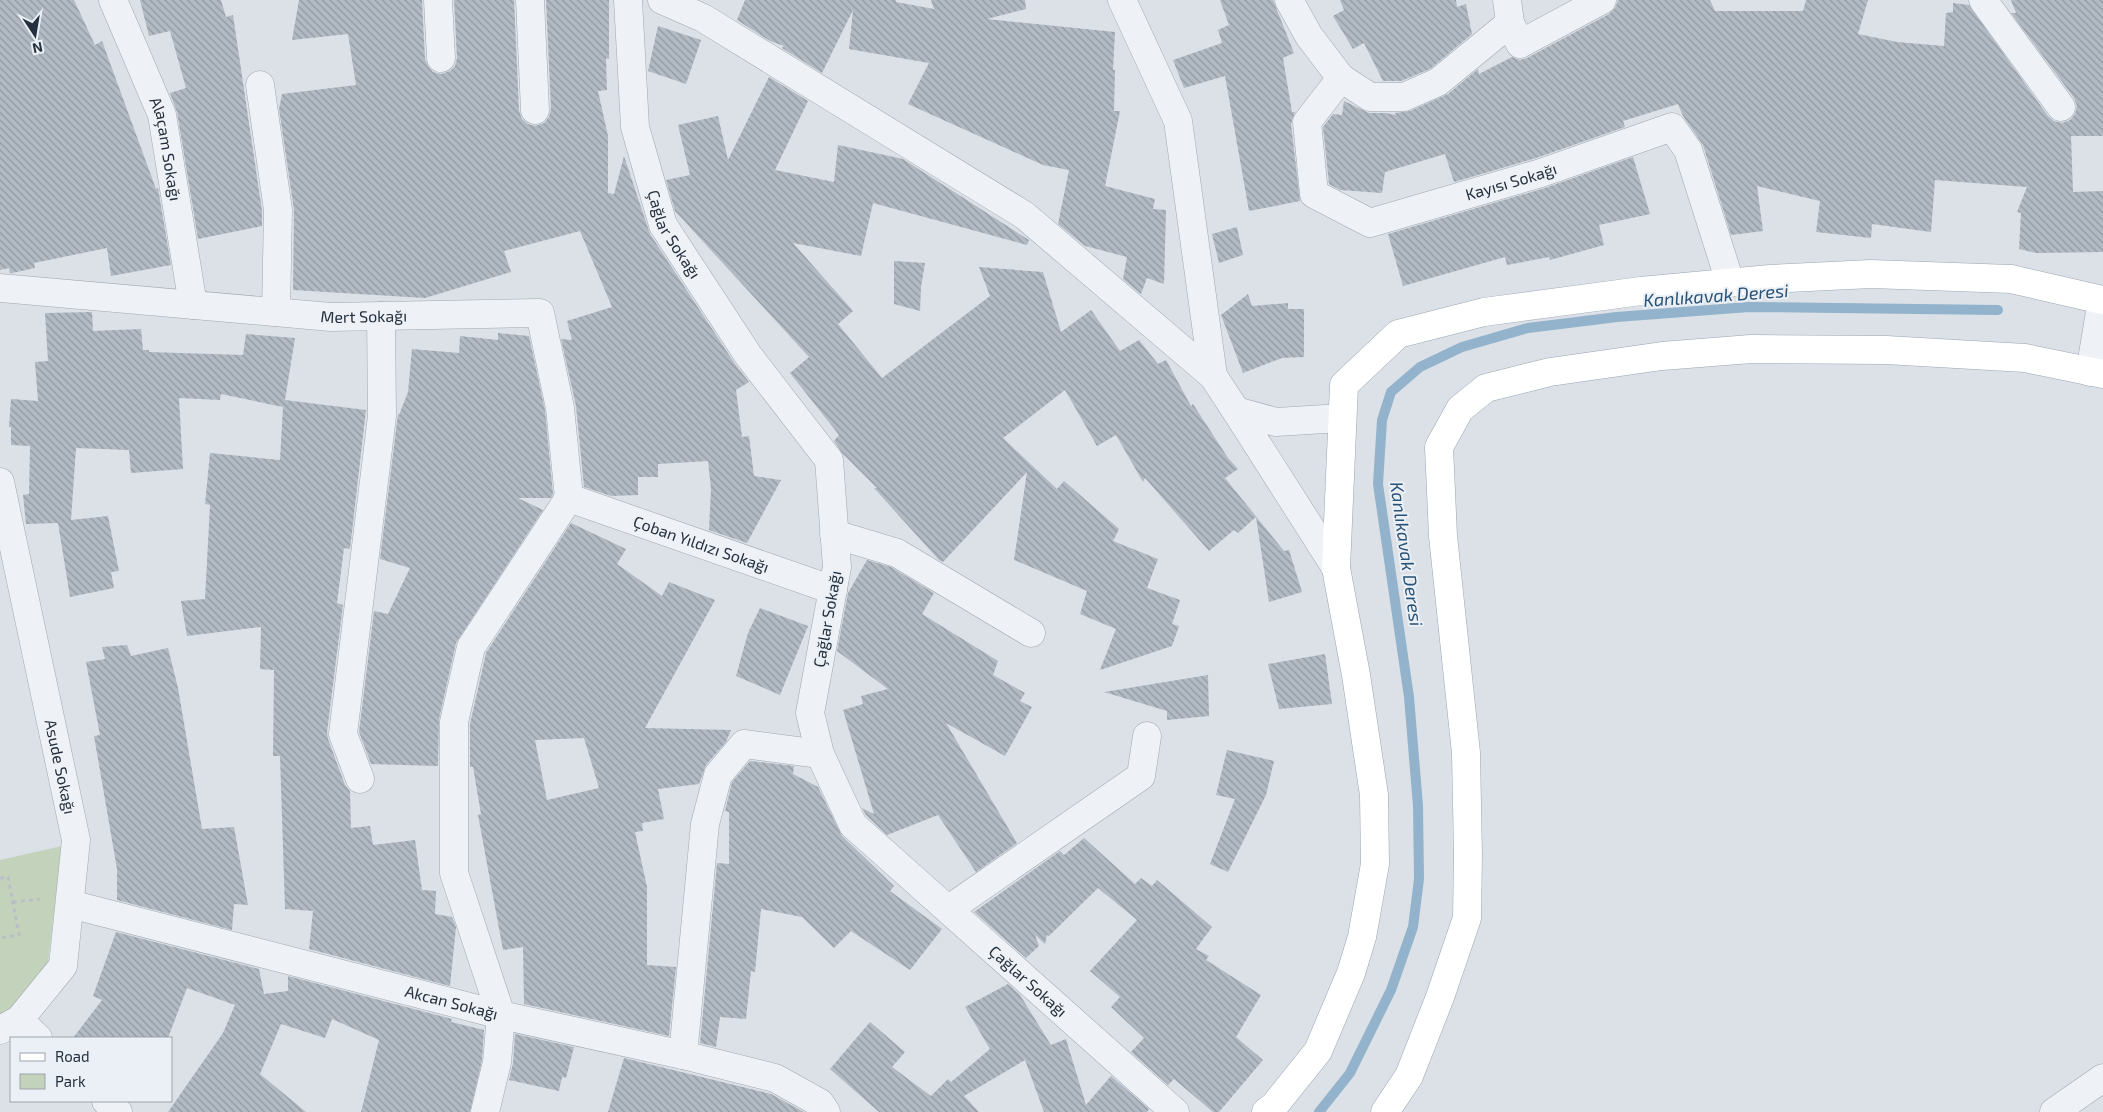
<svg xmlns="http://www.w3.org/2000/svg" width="2103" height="1112" viewBox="0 0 2103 1112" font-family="'Exo 2',sans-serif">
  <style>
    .green { fill: #c3d2bb }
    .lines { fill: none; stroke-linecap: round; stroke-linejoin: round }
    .stream { stroke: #92b3cb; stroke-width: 10 }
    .building { fill: url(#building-back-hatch); fill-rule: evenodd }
    .minor-casing { stroke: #a0a8b1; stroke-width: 29 }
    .major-casing { stroke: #99a6b4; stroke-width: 29 }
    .path { stroke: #b9bfc5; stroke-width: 3; stroke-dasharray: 4 4; stroke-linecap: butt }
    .minor { stroke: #eef1f5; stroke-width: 28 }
    .major { stroke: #fff; stroke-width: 28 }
    .labels { text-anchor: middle; stroke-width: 4; stroke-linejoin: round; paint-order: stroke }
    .street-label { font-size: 16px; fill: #24303e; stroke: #eaf0f5 }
    .water-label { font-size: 18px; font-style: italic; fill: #2a5276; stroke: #eaf0f5 }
  </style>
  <defs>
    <pattern id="building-back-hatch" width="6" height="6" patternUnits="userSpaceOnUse" patternTransform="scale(1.25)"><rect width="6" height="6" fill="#b2bac4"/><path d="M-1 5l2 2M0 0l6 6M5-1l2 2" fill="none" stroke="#9198a1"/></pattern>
  </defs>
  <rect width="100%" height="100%" fill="#dbe1e7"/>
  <polygon class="green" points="62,846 48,962 0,1021 0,860"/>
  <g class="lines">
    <polyline class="stream" points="1319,1112 1350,1073 1391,990 1413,927 1419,879 1418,806 1409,697 1378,484 1382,420 1391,392 1420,367 1462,347 1528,328 1617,317 1749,307 1998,310"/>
  </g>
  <g class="building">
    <polygon points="0,0 74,0 95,45 102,41 156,189 158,188 171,265 111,276 107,248 34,263 35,268 12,273 10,273 9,268 0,270"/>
    <polygon points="140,0 221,0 226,17 233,15 262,211 262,226 198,239 177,112 170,93 186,88 170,31 149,36"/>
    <polygon points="299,0 422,0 425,59 428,66 433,72 441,74 450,71 455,66 457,58 454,0 514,0 519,111 522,119 528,124 535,126 544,123 549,117 551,109 546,0 609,0 609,59 606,58 607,90 598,91 608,136 608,193 614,194 624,156 650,234 735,364 749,382 736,390 742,437 749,436 754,476 781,480 747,543 709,530 711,489 708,461 658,464 658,477 638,477 638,495 611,496 584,487 576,406 561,339 572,340 567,321 612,307 580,231 504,251 511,272 425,298 293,290 294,210 279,109 282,94 356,85 348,34 292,40"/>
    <polygon points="745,0 896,0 896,2 934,9 931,0 1025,0 1026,9 987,19 1115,32 1113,70 1115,70 1114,111 1120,111 1105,186 1155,199 1153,209 1166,210 1164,284 1147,278 1141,294 1123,279 1127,257 1085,246 1058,224 1069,170 1043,165 908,104 929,63 849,49 853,10 822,73 782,48 784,46 770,41 737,20"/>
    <polygon points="1220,0 1273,0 1294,53 1283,58 1292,112 1295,112 1291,124 1300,201 1249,211 1225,76 1184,88 1173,60 1222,43 1218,30 1229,25"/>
    <polygon points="1340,0 1456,0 1457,7 1466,4 1472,34 1430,69 1401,81 1383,81 1364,43 1353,49 1333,16 1344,10"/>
    <polygon points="1618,0 1710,0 1715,11 1803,11 1806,0 1868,0 1858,34 1897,42 1944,46 1946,13 1953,12 1953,3 1969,5 2048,116 2054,121 2062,123 2070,120 2075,114 2077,106 2074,98 2011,13 2016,13 2011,0 2103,0 2103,136 2071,136 2073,192 2103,191 2103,252 2036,253 2019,249 2021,213 2017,212 2027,187 1935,180 1931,232 1872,224 1871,238 1816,232 1820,201 1757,186 1763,231 1731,235 1703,145 1683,116 1678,104 1623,121 1625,127 1536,158 1454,182 1445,154 1385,172 1382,193 1340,190 1329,184 1323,127 1333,114 1342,115 1344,101 1369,113 1386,113 1396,115 1395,113 1410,111 1448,94 1478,69 1479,74 1512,57 1520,60 1527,58 1609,14 1615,8"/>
    <polygon points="658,26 701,40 686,84 648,71"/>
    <polygon points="769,77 808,101 775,170 834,182 838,145 903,159 1029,240 1027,245 873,203 861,256 793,243 853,311 838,324 882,378 990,296 979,267 1043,272 1061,332 1091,310 1120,351 1139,340 1158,364 1166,360 1191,406 1193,404 1228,458 1238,469 1225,478 1284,551 1289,550 1302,592 1269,602 1256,517 1238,533 1234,530 1209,551 1145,478 1143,482 1116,435 1097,446 1065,390 1003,438 1057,489 1064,481 1119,529 1113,541 1158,559 1147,588 1180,600 1172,624 1179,626 1172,646 1100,670 1116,629 1080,614 1087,591 1014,560 1027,472 943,562 939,560 874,488 877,488 842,453 834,441 839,435 790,373 809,357 675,211 666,180 690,175 678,125 718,116 728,160"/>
    <polygon points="1633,157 1650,214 1599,225 1604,245 1550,260 1549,257 1507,265 1505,257 1403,286 1388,234 1545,188"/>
    <polygon points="1237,227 1243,255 1219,263 1212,234"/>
    <polygon points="894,261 925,263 921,287 920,311 894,304"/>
    <polygon points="1248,294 1252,306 1288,303 1288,309 1304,309 1304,357 1282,358 1243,373 1221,315"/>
    <polygon points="92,312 93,331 141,329 143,350 149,350 149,352 243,355 246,334 295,338 285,400 366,410 350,549 344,548 337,603 343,605 327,732 328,739 345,785 350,791 351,828 370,826 373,845 415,840 422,890 436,891 435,914 452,917 456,927 450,986 309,949 313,911 285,909 280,756 273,756 274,670 260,669 261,627 187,636 181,601 205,599 210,505 205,504 210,453 280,460 283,407 221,394 220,400 179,398 183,469 131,473 129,450 76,448 71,520 108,516 119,571 111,572 114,588 70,597 58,523 26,524 23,495 29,494 30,446 11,445 11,427 9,427 11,399 38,401 35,362 48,361 45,313"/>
    <polygon points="498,333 529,336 545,410 553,494 551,498 518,498 543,510 456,643 439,719 438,766 371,764 359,732 374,611 388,614 410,568 380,559 398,414 399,415 408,392 412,349 459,353 460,336 498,340"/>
    <path d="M 571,523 L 626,549 L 617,564 L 662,596 L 669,582 L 715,600 L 645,728 L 731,730 L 726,742 L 706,765 L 699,784 L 658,789 L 664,819 L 642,823 L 643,831 L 635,832 L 647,887 L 647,965 L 676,967 L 669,1036 L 524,1004 L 523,947 L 503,950 L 478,815 L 481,814 L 473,767 L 470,767 L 470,724 L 486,653 ZM 584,738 L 599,788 L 547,800 L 535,740 Z"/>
    <polygon points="867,560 891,567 934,593 922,614 998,661 993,675 1025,693 1020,701 1032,707 1005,756 946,723 1017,843 976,872 938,815 887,835 866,815 862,808 874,814 843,710 863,704 861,696 888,689 837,651 848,593"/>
    <polygon points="760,608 808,626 780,695 736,676 748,633"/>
    <polygon points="127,645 131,656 168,648 178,688 202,829 234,827 248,905 234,904 232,930 117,900 117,869 94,736 100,735 86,662 105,659 102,647"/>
    <polygon points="1325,654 1332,704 1279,709 1268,664"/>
    <polygon points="1208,675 1209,716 1167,720 1167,711 1104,692"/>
    <polygon points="1227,750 1274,761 1266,795 1228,872 1210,864 1235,799 1216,795"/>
    <polygon points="750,761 794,766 793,774 818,787 842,836 894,886 890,891 942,929 910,970 851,931 834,948 802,917 761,909 755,972 751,971 746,1019 720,1017 716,1047 700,1043 717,863 729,864 729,812 725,811 732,782"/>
    <polygon points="1084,838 1135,884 1141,878 1152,886 1157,880 1212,927 1196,949 1209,956 1206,960 1261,995 1236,1037 1263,1060 1219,1112 1213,1112 1174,1079 1168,1085 1131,1052 1144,1038 1111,1007 1120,997 1090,971 1137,920 1098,888 1049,936 1047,935 1045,944 1035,935 1039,946 1026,958 974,912 1060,851 1064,855"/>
    <polygon points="116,932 259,969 264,994 288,991 288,976 452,1019 451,1022 484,1030 482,1060 470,1112 361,1112 379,1040 332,1019 325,1038 281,1024 260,1074 306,1112 168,1112 223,1033 235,1005 187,988 168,1038 73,1038 102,1000 93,996"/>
    <polygon points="1008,984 1020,995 1051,1045 1066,1039 1086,1105 1111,1076 1149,1109 1147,1112 1044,1112 1025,1060 964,1096 979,1112 879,1112 830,1069 870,1022 905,1052 892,1067 931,1096 948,1079 951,1082 990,1049 965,1007"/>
    <polygon points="515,1034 574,1047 566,1078 562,1077 559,1091 509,1080 513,1063"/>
    <polygon points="624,1058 771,1094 804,1112 608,1112"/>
  </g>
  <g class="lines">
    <defs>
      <g id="minor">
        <path id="s1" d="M 113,0 L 162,115 L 193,305"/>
        <polyline points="438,0 441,58"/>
        <polyline points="530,0 535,110"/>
        <path id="s2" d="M 628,0 L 635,127 L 663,225 L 748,355 L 829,460 L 837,567 L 810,713 L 820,754 L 853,825 L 1175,1112"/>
        <polyline points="662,0 703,18 1024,215 1213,376 1236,411"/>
        <polyline points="1122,0 1178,121 1213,376"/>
        <polyline points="1289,0 1309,36 1341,78 1370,97 1404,97 1438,82 1510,23 1507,0"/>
        <polyline points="1983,0 2061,107"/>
        <polyline points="1510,23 1520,44 1602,0"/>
        <path id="s3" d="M 1341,78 L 1307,122 L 1314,194 L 1370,223 L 1541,173 L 1672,127 L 1688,150 L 1730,282"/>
        <polyline points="260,85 278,210 276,312"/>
        <path id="s4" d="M 0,288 L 331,317 L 540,313 L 560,408 L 569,498"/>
        <polyline points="2090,372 2102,300"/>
        <path id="s5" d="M 0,482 L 76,840 L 63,966 L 19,1020 L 0,1030"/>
        <path id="s6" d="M 569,498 L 833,590"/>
        <polyline points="834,534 897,553 1031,633"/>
        <polyline points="1336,568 1236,411 1276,422 1342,418"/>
        <polyline points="360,779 343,734 382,416 381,316"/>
        <path id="s7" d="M 70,904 L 501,1015 L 683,1055 L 775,1078 L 820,1103 L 826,1112"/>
        <polyline points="949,909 1141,776 1147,736"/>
        <polyline points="19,1020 38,1038"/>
        <polyline points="683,1055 705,824 718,775 744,744 820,754"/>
        <polyline points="106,1101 118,1112"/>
        <polyline points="485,1112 497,1062 501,1015 454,873 454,722 471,647 569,498"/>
        <polyline points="2054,1112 2103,1078"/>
      </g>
      <g id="major">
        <polyline points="1266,1112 1274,1106 1318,1051 1351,973 1362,937 1375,864 1374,795 1356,675 1336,568 1344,385 1398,334 1484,312 1641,291 1770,279 1871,274 2011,279 2103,300"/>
        <polyline points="1385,1112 1409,1076 1440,997 1467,918 1468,855 1466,753 1443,536 1439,447 1460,409 1486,388 1550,372 1662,356 1751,349 1886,350 2025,358 2103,374"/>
      </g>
    </defs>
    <use href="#minor" class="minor-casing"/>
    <use href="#major" class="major-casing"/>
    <g class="path">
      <polyline points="0,878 8,877 19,935 0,938"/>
      <polyline points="13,902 40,899"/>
    </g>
    <use href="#minor" class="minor"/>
    <use href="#major" class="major"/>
  </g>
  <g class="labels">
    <g class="street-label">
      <text dy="6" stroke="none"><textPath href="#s1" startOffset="159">Alaçam Sokağı</textPath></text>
      <text dy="6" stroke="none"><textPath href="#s3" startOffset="338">Kayısı Sokağı</textPath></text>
      <text dy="6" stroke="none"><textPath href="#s2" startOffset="242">Çağlar Sokağı</textPath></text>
      <text dy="6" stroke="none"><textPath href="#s4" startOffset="365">Mert Sokağı</textPath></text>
      <text dy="6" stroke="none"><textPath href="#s6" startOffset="140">Çoban Yıldızı Sokağı</textPath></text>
      <text transform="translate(827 619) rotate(-80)" y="6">Çağlar Sokağı</text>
      <text dy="6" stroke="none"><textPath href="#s5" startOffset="291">Asude Sokağı</textPath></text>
      <text dy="6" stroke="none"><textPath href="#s2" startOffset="1128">Çağlar Sokağı</textPath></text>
      <text dy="6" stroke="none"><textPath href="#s7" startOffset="394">Akcan Sokağı</textPath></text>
    </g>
    <g class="water-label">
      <text transform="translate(1716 296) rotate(-4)" y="6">Kanlıkavak Deresi</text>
      <text transform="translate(1406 554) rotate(82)" y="6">Kanlıkavak Deresi</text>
    </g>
  </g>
  <rect x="10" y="1037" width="162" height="65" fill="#eaf0f5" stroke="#9ba3ac"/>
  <rect x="20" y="1053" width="25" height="8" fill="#ffffff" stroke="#9ba3ac"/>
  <text x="55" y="1062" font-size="15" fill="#24303e">Road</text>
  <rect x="20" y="1074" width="25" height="15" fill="#c3d2bb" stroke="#9ba3ac"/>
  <text x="55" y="1087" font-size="15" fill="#24303e">Park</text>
  <g transform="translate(35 35) rotate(168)" stroke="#eaf0f5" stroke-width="4" paint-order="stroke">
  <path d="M0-4L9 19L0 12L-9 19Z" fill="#24303e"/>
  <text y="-8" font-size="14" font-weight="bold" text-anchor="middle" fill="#24303e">N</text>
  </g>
</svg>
